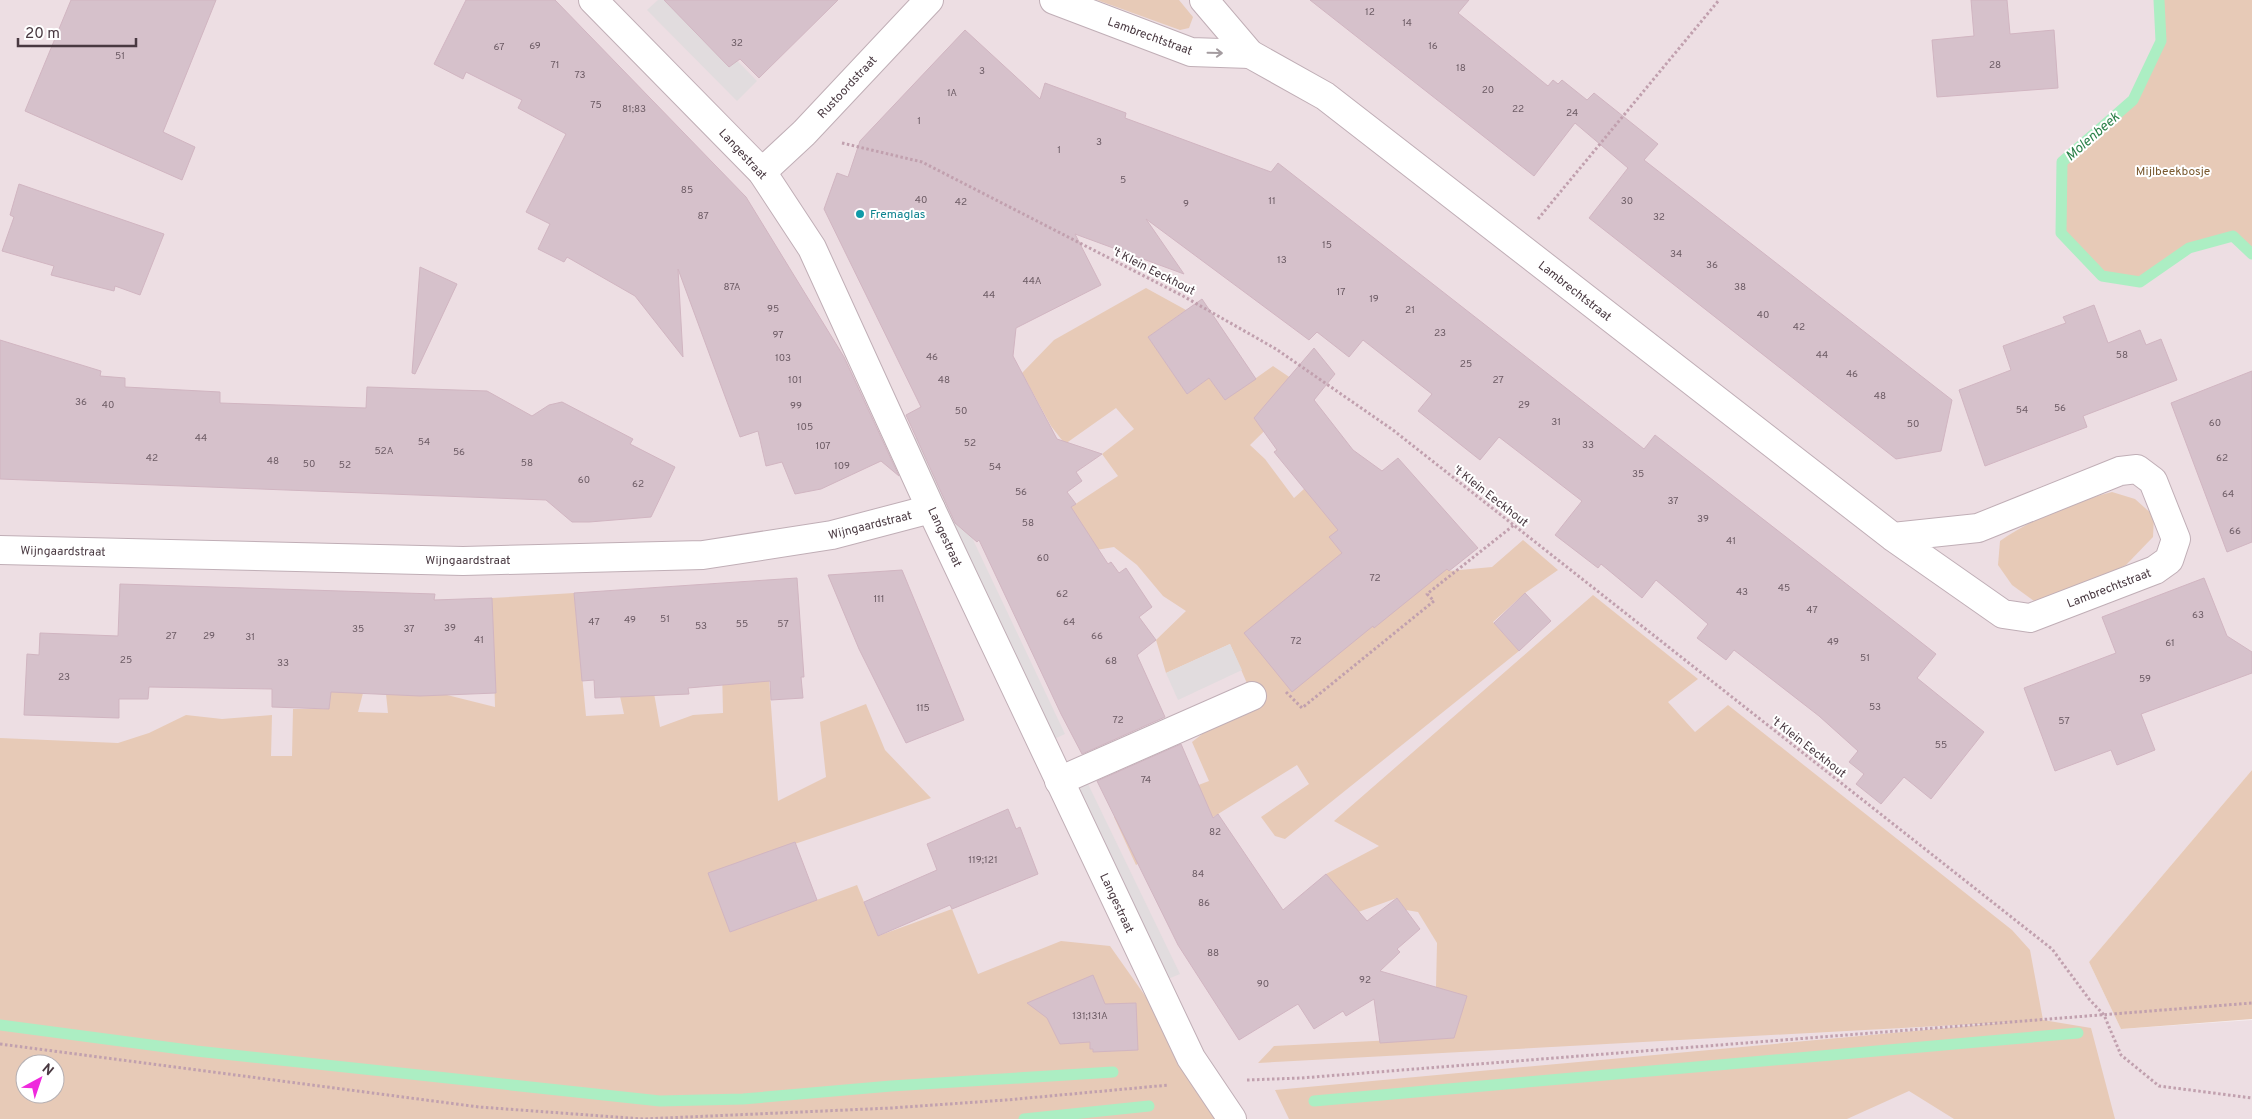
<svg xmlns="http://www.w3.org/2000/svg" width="2252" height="1119" viewBox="0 0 2252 1119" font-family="Overpass,sans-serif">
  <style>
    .residential { fill: #eddee3; fill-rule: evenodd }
    .green { fill: #e7cab7; fill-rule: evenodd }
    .parking { fill: #e1dcde }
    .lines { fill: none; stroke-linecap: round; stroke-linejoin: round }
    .stream { stroke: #aceec3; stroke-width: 11 }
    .building { fill: #d6c1cb; stroke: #d1b5c1 }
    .minor-casing { stroke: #c0aeb6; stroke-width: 30 }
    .path { stroke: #c1a0ae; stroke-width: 3; stroke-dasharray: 2.5 2.5; stroke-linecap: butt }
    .minor { stroke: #fff; stroke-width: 28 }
    .oneway { stroke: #a49ca0 }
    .culture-dot { fill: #0f9aa8; stroke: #fff; stroke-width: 2 }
    .labels { text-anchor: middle; stroke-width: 4; stroke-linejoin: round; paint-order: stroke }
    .number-label { font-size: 10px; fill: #6c5b64 }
    .street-label { font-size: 12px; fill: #493941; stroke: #fff }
    .park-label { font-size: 12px; fill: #79592f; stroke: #fff }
    .culture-label { font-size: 12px; fill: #0d838f; stroke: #fff; text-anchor: start }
    .water-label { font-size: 14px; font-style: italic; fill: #2c814a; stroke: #fff }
  </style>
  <rect width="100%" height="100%" fill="#f5ecef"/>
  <path class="residential" d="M 0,0 L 2159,0 L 2161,41 L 2133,100 L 2062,162 L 2140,282 L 2189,248 L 2233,236 L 2252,254 L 2252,770 L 2089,962 L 2121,1029 L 2252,1020 L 2252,1119 L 0,1119 ZM 25,1064 L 55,1064 L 55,1094 L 25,1094 Z"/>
  <g class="green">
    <polygon points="1097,0 1179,0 1193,17 1189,28 1180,30"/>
    <polygon points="2159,0 2252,0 2252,254 2232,236 2189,248 2140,282 2102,276 2061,233 2062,162 2133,100 2161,41"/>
    <polygon points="1146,288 1186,310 1148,337 1187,394 1209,378 1225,400 1273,366 1307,389 1250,445 1265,459 1294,498 1304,489 1393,504 1449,571 1492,567 1523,540 1558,570 1525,593 1493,622 1519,651 1285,839 1275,836 1261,817 1309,784 1297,765 1136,865 1114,817 1209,781 1192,742 1252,695 1230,644 1166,673 1156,640 1186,611 1163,596 1137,565 1114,547 1096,550 1071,507 1118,476 1102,454 1134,429 1116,408 1065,444 1051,426 1022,373 1054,340"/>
    <path d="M 2112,492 L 2135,499 L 2154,516 L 2153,537 L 2126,565 L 2076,590 L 2034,601 L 2012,585 L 1998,565 L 2000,541 C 2030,520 2075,501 2112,492 Z"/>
    <path d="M 574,593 L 586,716 L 624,714 L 617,683 L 652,682 L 660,727 L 693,715 L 723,713 L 722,669 L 768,665 L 778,801 L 826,777 L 820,722 L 866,704 L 885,750 L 931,798 L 709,873 L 730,932 L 857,885 L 878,936 L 952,909 L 978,974 L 1061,941 L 1110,946 L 1232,1119 L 0,1119 L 0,738 L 118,743 L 149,733 L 186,715 L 222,719 L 272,715 L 271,756 L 292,756 L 293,709 L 329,709 L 332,668 L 363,693 L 358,712 L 388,713 L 386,694 L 419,688 L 495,707 L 492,598 ZM 25,1064 L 55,1064 L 55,1094 L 25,1094 Z"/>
    <polygon points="1593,595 1698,679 1668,702 1695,732 1728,705 2012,930 2030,950 2043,1020 2091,1028 2115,1119 1954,1119 1909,1091 1847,1119 1289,1119 1275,1090 2012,1022 1258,1063 1274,1046 1454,1037 1436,987 1437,943 1418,912 1406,910 1397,898 1350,915 1326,874 1379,846 1334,821"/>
    <polygon points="2252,770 2252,1019 2121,1029 2089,962"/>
  </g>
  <g class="parking">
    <polygon points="658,0 677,0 757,81 737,101 647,10"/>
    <polygon points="923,434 1065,734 1052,740 911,440"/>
    <polygon points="1230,644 1242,670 1178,700 1166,673"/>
    <polygon points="1088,784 1180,974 1168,979 1077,789"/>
  </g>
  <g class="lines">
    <g class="stream">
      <polyline points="2159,0 2161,41 2133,100 2062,162 2061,233 2102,276 2140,282 2189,248 2233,236 2252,254"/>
      <polyline points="0,1025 196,1051 660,1101 743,1099 891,1086 1113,1072"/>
      <polyline points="1314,1101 2078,1033"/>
      <polyline points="1024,1119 1149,1106"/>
    </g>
  </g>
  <g class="building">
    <polygon points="71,0 216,0 163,132 195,147 182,180 25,111"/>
    <polygon points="466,0 555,0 746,197 844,357 899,476 881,461 821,489 795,494 782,462 766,466 758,431 740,437 678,269 683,357 635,296 567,257 564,262 538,249 550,224 526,212 566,134 518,108 522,100 466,72 463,79 434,64"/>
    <polygon points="664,0 838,0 759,78 740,59 729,67"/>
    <polygon points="1310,0 1469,0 1458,13 1548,86 1553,80 1558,84 1562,80 1587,100 1594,93 1658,144 1644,160 1952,400 1941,451 1896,459 1589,218 1628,168 1575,123 1534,176"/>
    <polygon points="1971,0 2007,0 2010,34 2054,30 2058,88 1937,97 1932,40 1974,36"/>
    <polygon points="965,30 1040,99 1045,83 1126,113 1125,118 1271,172 1278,163 1644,449 1655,435 1908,632 1936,654 1917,678 1984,732 1931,799 1904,777 1881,804 1856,784 1864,774 1849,762 1858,751 1819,716 1734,650 1726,660 1697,638 1708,624 1656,580 1642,598 1601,564 1598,568 1555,535 1582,501 1499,437 1480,460 1418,411 1432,394 1363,340 1349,357 1317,332 1309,340 1146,219 1184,274 1075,234 1101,285 1016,328 1013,356 1057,439 1102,454 1076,472 1082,481 1067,492 1076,504 1071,507 1108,564 1111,562 1119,573 1126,568 1152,607 1139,617 1156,640 1137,655 1165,717 1082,754 1061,714 979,540 977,542 955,523 906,415 921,407 824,209 837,173 848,177 860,141"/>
    <polygon points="19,184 164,234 140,295 115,286 114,291 51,275 54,266 2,251 14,217 10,215"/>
    <polygon points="420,267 457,284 415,374 412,373"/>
    <polygon points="1202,299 1256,379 1225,400 1209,378 1187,394 1148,337"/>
    <polygon points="2094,305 2108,343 2140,330 2146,345 2161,339 2177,380 2083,416 2087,427 1985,466 1959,390 2011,370 2003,346 2066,323 2063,317"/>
    <polygon points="0,340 101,371 100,376 125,378 125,387 220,392 220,403 366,408 367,387 487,391 532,416 549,405 562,402 633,439 630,444 675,467 651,517 589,522 572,522 546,500 0,479"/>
    <polygon points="1314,348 1335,374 1314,400 1353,450 1382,471 1398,458 1478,548 1449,571 1447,569 1374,628 1373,626 1292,692 1244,633 1342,553 1329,537 1338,530 1274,452 1277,450 1254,418"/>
    <polygon points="2252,371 2252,542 2227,552 2171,403"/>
    <polygon points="902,570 964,720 906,743 859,649 828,575"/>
    <polygon points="797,578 804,677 801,677 803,698 771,700 770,681 688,688 689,694 595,698 594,680 582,681 574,593"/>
    <polygon points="2204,578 2227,636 2252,652 2252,673 2141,714 2155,750 2117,765 2111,750 2055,771 2024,688 2116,653 2102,617"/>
    <polygon points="120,584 435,594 434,600 492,598 496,693 420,696 331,692 329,709 272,707 272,689 149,687 148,699 119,699 119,718 24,715 27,654 39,655 40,633 118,636"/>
    <polygon points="1525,593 1551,621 1519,651 1494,623"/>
    <polygon points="1181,744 1213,818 1218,814 1283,910 1326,874 1367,921 1397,898 1420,929 1397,949 1400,952 1380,971 1467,996 1454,1038 1380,1043 1374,999 1346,1016 1343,1011 1314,1029 1298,1004 1239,1040 1178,945 1097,781"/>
    <polygon points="1008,809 1016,829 1020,827 1038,874 952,909 950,905 878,936 864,902 937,870 927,844"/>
    <polygon points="795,842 817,900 730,932 708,873"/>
    <polygon points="1093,975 1105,1004 1136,1003 1138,1050 1093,1052 1093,1049 1090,1049 1090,1042 1060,1044 1047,1018 1027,1003"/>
  </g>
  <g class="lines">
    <defs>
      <g id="minor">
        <polyline points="593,0 762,172 812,248 931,509 1191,1058 1232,1119"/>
        <polyline points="1054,0 1191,52 1250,54"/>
        <polyline points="1204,0 1250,54 1325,96 1893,537 2003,614 2030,618 2155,570 2169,560 2176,539 2153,481 2137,469 2120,471 1978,528 1893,537"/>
        <polyline points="762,172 804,133 929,0"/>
        <polyline points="0,550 463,561 703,555 832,535 931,509"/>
        <polyline points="1059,781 1252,696"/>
      </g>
    </defs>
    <use href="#minor" class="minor-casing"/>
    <g class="path">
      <polyline points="842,143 922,162 1183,296 1276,349 1393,430 2052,949 2089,999 2104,1015 2121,1055 2159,1086 2252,1098"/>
      <polyline points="1538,219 1719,0"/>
      <polyline points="1286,692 1302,708 1434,601 1427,594 1514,525"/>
      <polyline points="0,1044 479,1107 643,1119 891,1108 1006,1100 1169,1085"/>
      <polyline points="1247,1080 1301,1078 2252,1003"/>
    </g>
    <use href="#minor" class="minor"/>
  </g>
  <defs><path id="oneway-shaft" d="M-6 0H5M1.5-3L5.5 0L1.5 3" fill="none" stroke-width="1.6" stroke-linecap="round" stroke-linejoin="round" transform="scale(1.25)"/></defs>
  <use class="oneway" href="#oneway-shaft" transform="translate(1215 53) rotate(1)"/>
  <circle class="culture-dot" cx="860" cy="214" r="5"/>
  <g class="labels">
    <g class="number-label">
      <text x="1370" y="15">12</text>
      <text x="1407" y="26">14</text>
      <text x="737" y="46">32</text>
      <text x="535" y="49">69</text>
      <text x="1433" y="49">16</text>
      <text x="499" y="50">67</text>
      <text x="120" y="59">51</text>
      <text x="555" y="68">71</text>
      <text x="1995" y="68">28</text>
      <text x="1461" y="71">18</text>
      <text x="982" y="74">3</text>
      <text x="580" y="78">73</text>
      <text x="1488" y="93">20</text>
      <text x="952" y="96">1A</text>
      <text x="596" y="108">75</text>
      <text x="634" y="112">81;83</text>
      <text x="1518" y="112">22</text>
      <text x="1572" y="116">24</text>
      <text x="919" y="124">1</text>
      <text x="1099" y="145">3</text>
      <text x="1059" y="153">1</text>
      <text x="1123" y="183">5</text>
      <text x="687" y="193">85</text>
      <text x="921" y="203">40</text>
      <text x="1272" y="204">11</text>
      <text x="1627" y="204">30</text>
      <text x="961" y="205">42</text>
      <text x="1186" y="207">9</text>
      <text x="703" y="219">87</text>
      <text x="1659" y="220">32</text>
      <text x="1327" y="248">15</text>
      <text x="1676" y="257">34</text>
      <text x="1282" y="263">13</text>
      <text x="1712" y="268">36</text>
      <text x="1032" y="284">44A</text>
      <text x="732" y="290">87A</text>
      <text x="1740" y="290">38</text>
      <text x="1341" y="295">17</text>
      <text x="989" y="298">44</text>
      <text x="1374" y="302">19</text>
      <text x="773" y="312">95</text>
      <text x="1410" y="313">21</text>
      <text x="1763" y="318">40</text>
      <text x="1799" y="330">42</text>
      <text x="1440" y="336">23</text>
      <text x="778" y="338">97</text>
      <text x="1822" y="358">44</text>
      <text x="2122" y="358">58</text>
      <text x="932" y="360">46</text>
      <text x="783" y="361">103</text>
      <text x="1466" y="367">25</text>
      <text x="1852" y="377">46</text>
      <text x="795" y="383">101</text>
      <text x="944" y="383">48</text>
      <text x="1498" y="383">27</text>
      <text x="1880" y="399">48</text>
      <text x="81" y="405">36</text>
      <text x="108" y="408">40</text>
      <text x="1524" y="408">29</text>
      <text x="796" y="409">99</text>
      <text x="2060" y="411">56</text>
      <text x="2022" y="413">54</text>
      <text x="961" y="414">50</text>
      <text x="1556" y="425">31</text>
      <text x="2215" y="426">60</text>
      <text x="1913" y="427">50</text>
      <text x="805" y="430">105</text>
      <text x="201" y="441">44</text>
      <text x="424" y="445">54</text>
      <text x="970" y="446">52</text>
      <text x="1588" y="448">33</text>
      <text x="823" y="449">107</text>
      <text x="384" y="454">52A</text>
      <text x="459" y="455">56</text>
      <text x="152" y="461">42</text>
      <text x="2222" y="461">62</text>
      <text x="273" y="464">48</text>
      <text x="527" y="466">58</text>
      <text x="309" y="467">50</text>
      <text x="345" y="468">52</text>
      <text x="842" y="469">109</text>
      <text x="995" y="470">54</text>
      <text x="1638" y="477">35</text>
      <text x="584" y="483">60</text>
      <text x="638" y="487">62</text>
      <text x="1021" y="495">56</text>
      <text x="2228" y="497">64</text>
      <text x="1673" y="504">37</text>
      <text x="1703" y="522">39</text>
      <text x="1028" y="526">58</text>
      <text x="2235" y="534">66</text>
      <text x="1731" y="544">41</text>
      <text x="1043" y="561">60</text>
      <text x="1375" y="581">72</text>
      <text x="1784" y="591">45</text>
      <text x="1742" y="595">43</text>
      <text x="1062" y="597">62</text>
      <text x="879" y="602">111</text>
      <text x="1812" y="613">47</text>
      <text x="2198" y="618">63</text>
      <text x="665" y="622">51</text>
      <text x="630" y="623">49</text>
      <text x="594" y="625">47</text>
      <text x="1069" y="625">64</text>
      <text x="742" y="627">55</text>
      <text x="783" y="627">57</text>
      <text x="701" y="629">53</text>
      <text x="450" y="631">39</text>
      <text x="358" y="632">35</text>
      <text x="409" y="632">37</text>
      <text x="171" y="639">27</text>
      <text x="209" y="639">29</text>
      <text x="1097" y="639">66</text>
      <text x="250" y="640">31</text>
      <text x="479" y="643">41</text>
      <text x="1296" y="644">72</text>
      <text x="1833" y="645">49</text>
      <text x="2170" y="646">61</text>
      <text x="1865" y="661">51</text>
      <text x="126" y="663">25</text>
      <text x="1111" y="664">68</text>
      <text x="283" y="666">33</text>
      <text x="64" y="680">23</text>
      <text x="2145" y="682">59</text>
      <text x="1875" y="710">53</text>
      <text x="923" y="711">115</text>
      <text x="1118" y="723">72</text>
      <text x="2064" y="724">57</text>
      <text x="1941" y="748">55</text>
      <text x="1146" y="783">74</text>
      <text x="1215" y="835">82</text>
      <text x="983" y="863">119;121</text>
      <text x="1198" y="877">84</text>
      <text x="1204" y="906">86</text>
      <text x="1213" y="956">88</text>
      <text x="1365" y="983">92</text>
      <text x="1263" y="987">90</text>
      <text x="1090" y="1019">131;131A</text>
    </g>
    <g class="street-label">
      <text transform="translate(1150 36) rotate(20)" y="4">Lambrechtstraat</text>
      <text transform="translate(847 87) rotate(-47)" y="4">Rustoordstraat</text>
      <text transform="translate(743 154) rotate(47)" y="4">Langestraat</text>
      <text transform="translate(1154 271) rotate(27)" y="4">'t Klein Eeckhout</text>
      <text transform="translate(1575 291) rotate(38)" y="4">Lambrechtstraat</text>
      <text transform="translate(1491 496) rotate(38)" y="4">'t Klein Eeckhout</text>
      <text transform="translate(870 525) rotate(-14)" y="4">Wijngaardstraat</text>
      <text transform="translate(945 537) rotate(65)" y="4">Langestraat</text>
      <text transform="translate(63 551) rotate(1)" y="4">Wijngaardstraat</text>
      <text x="468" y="564">Wijngaardstraat</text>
      <text transform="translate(2109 588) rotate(-21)" y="4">Lambrechtstraat</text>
      <text transform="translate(1809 747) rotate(38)" y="4">'t Klein Eeckhout</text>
      <text transform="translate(1117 903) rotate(65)" y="4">Langestraat</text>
    </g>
    <g class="park-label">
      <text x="2173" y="175">Mijlbeekbosje</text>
    </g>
    <g class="culture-label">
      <text x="870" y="218">Fremaglas</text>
    </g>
    <g class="water-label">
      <text transform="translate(2092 136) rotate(-41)" y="5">Molenbeek</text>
    </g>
  </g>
  <g transform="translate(40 1079) rotate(40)"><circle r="24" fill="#ffffff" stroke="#b6b0b3"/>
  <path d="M0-4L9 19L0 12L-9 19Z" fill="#ef29dd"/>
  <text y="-8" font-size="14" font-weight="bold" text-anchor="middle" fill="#493941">N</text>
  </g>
  <path d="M18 38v8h118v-8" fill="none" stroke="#493941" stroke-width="2.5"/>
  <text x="25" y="38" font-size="15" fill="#493941" stroke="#ffffff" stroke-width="4" paint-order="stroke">20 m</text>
</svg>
